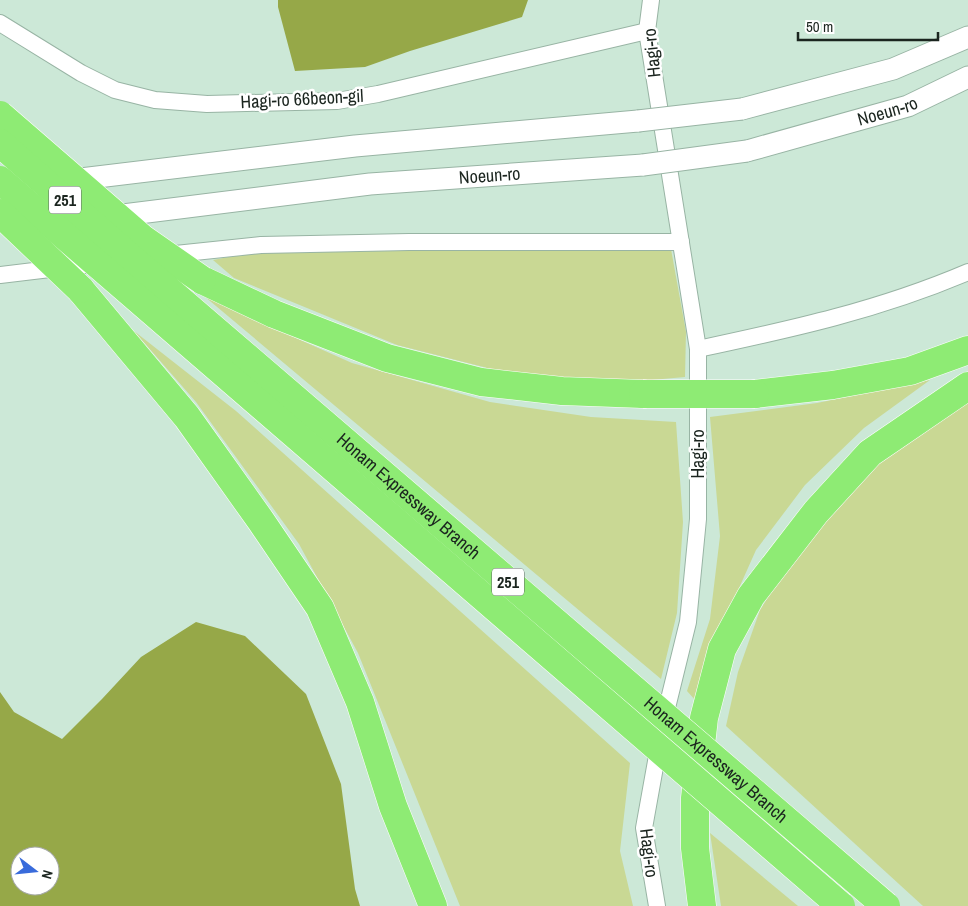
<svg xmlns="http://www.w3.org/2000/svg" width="968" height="906" viewBox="0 0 968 906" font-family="'Archivo Narrow',sans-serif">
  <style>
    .green { fill: #c9d894 }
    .forest { fill: #96a848; fill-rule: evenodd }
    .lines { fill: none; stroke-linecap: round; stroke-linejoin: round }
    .minor-casing { stroke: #98b4a4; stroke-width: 18 }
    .tertiary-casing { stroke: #98b4a4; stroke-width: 23 }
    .motorway-casing { stroke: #fff; stroke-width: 29 }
    .minor { stroke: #fff; stroke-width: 16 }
    .tertiary { stroke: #fff; stroke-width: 21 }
    .motorway { stroke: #8eeb74; stroke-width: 28 }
    .tertiary-bridge-casing { stroke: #98b4a4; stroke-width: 23; stroke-linecap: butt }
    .motorway-bridge-casing { stroke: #fff; stroke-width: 29; stroke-linecap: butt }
    .tertiary-bridge { stroke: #fff; stroke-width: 21 }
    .motorway-bridge { stroke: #8eeb74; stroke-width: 28 }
    .labels { text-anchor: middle; stroke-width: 5; stroke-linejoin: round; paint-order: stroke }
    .shield { fill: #fff; stroke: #5f6662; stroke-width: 1 }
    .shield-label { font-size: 16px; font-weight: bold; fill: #1b251f }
    .street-label { font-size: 18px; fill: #1b251f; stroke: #fff }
  </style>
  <rect width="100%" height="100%" fill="#cce8d7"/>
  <g class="green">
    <polygon points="671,249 686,332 685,377 629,382 534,380 397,345 234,278 213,260 254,252"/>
    <polygon points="198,291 260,322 352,363 490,402 591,417 676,422 683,522 677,613 661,679"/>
    <polygon points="134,331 236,411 630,763 620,851 633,906 460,906 358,653 299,544 196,402"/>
    <polygon points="930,380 864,428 805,485 756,550 723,624 696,701 687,691 710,619 720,536 710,417 817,403"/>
    <polygon points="968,397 968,906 923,906 726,726 738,672 760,610 814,524 869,463"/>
    <polygon points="710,833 798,906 721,906"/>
  </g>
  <g class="forest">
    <polygon points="278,0 528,0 522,17 410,51 365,67 295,71 278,7"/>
    <path d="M 196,622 L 245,636 L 306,694 L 341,784 L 355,889 L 360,906 L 0,906 L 0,692 L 14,712 L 62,739 L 102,699 L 141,657 ZM 20,856 L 50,856 L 50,886 L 20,886 Z"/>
  </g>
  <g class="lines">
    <defs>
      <g id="minor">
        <polyline points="651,0 647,31 698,349 698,519 688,622 662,728 644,828 657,906"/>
        <polyline points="0,23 81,73 115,90 155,100 207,104 337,101 378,94 647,31"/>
        <polyline points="166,255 261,245 409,242 681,242"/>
        <polyline points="0,275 100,263"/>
        <path d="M 698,349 C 792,329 879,310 968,272"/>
      </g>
      <g id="tertiary">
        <polyline points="742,109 893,69 968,37"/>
        <path id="s1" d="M 747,151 L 908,106 L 968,77"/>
        <polyline points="64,181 355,146 638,121"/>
        <path id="s2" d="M 107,217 L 370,184 L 643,165"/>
      </g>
      <g id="motorway">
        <polyline points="202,280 274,314 387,358 481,382 562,391 643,394"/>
        <polyline points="80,289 187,417 261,521 320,608 360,702 393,806 433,906"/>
        <polyline points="755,394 833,385 910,371 968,350"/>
        <polyline points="702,906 695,848 695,798 704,718 722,649 751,596 816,512 870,453 968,386"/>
      </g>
    </defs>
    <use href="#minor" class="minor-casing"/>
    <use href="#tertiary" class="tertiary-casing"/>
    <use href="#motorway" class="motorway-casing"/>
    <use href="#minor" class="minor"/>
    <use href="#tertiary" class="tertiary"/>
    <use href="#motorway" class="motorway"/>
    <defs>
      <g id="tertiary-bridge">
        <polyline points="638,121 742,109"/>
        <polyline points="643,165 747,151"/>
      </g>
      <g id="motorway-bridge">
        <polyline points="0,115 143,239 202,280"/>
        <path id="s3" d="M 0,143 L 131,258 L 886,906"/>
        <polyline points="0,180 841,906"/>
        <polyline points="0,213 80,289"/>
        <polyline points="643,394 755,394"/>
      </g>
    </defs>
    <use href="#tertiary-bridge" class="tertiary-bridge-casing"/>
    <use href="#motorway-bridge" class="motorway-bridge-casing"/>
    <use href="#tertiary-bridge" class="tertiary-bridge"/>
    <use href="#motorway-bridge" class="motorway-bridge"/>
  </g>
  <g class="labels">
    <g class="shield">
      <rect x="49" y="186.5" width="32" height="27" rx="4"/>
      <rect x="492" y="568.5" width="32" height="27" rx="4"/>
    </g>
    <g class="shield-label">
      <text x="65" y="206">251</text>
      <text x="508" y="588">251</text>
    </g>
    <g class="street-label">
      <text transform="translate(652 53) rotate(-96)" y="6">Hagi-ro</text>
      <text transform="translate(302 99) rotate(-3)" y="6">Hagi-ro 66beon-gil</text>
      <text dy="6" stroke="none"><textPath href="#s1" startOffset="146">Noeun-ro</textPath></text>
      <text dy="6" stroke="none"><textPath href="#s2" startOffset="385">Noeun-ro</textPath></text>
      <text transform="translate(698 454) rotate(-90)" y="6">Hagi-ro</text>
      <text dy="6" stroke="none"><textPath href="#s3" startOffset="540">Honam Expressway Branch</textPath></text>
      <text dy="6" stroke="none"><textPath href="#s3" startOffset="945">Honam Expressway Branch</textPath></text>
      <text transform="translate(649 853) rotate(83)" y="6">Hagi-ro</text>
    </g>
  </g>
  <g transform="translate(35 871) rotate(106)"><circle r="24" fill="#ffffff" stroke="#a4a8a5"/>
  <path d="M0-4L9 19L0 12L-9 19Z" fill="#396bdb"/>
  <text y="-8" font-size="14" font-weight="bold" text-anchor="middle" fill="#1b251f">N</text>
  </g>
  <path d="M798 32v8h140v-8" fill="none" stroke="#1b251f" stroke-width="2.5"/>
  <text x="806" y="32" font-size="15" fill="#1b251f" stroke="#ffffff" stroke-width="4" paint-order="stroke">50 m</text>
</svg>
